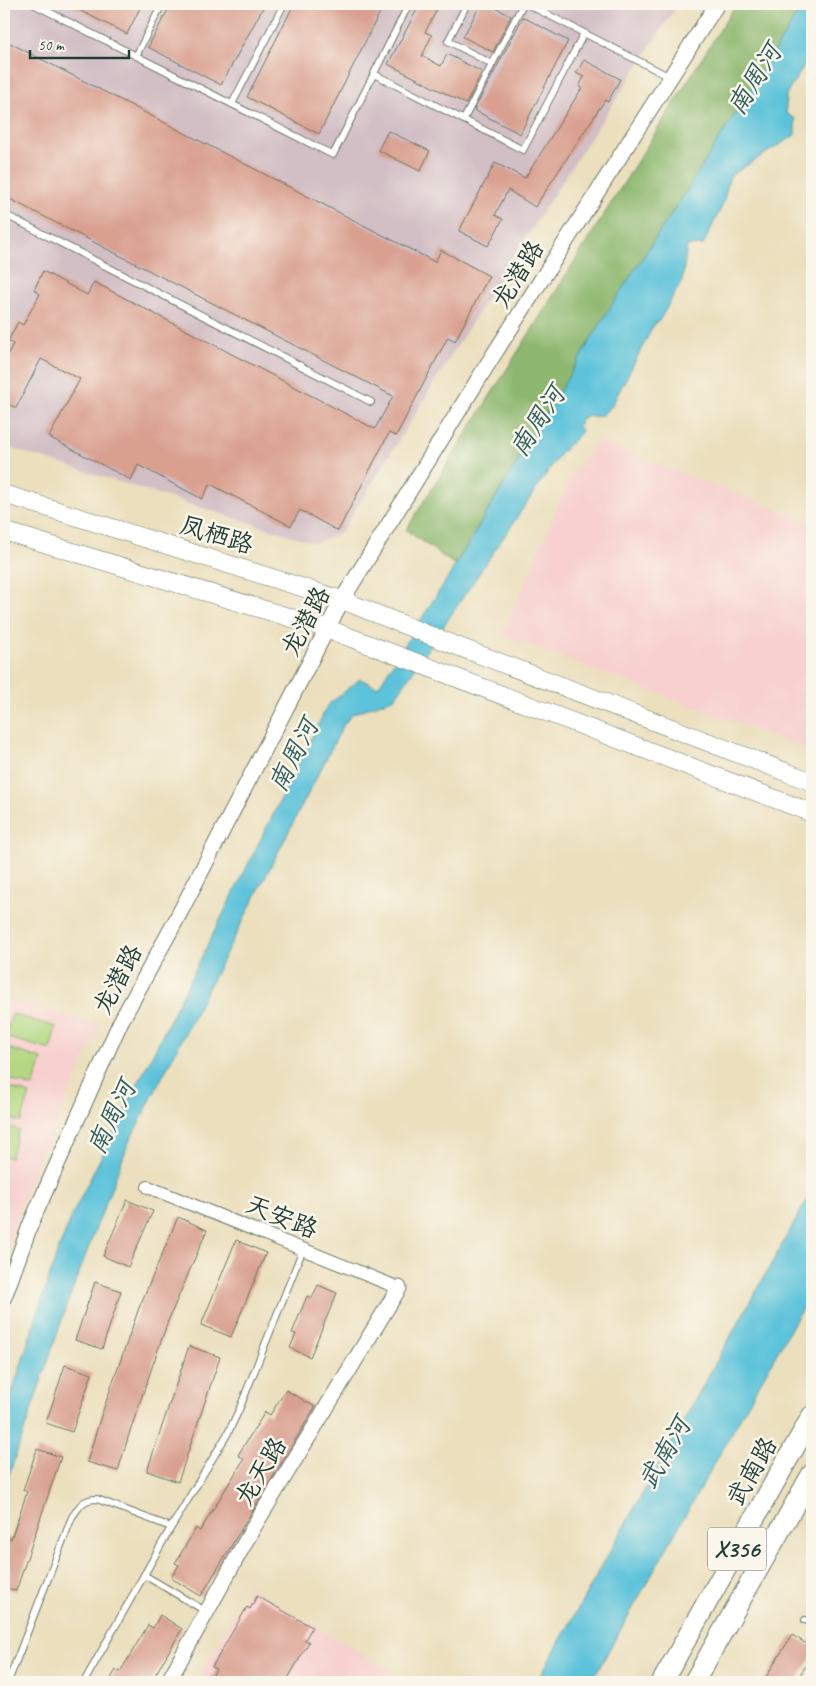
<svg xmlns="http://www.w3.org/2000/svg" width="816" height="1686" viewBox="0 0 816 1686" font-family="Caveat,'LXGW WenKai TC',sans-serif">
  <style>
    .built { fill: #f7d0cf }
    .industrial { fill: #d2bec5 }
    .green { fill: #b3d882; stroke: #698a5b }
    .forest { fill: #8eb870; stroke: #567a52 }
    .water { fill: #5dc3da; stroke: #3e8087 }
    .building { fill: #d9a090 }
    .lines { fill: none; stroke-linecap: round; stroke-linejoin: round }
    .service-casing { stroke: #667664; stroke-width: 8 }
    .minor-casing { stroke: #667664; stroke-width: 14 }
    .tertiary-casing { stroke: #667664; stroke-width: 17 }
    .secondary-casing { stroke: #667664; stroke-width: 19 }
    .primary-casing { stroke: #667664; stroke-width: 22 }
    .service { stroke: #fff; stroke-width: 6 }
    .minor { stroke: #fff; stroke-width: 12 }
    .tertiary { stroke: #fff; stroke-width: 15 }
    .secondary { stroke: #fff; stroke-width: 18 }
    .primary { stroke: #fff; stroke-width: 20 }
    .labels { text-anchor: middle; stroke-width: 5; stroke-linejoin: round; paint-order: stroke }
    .shield { fill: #fbf7ec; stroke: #61756b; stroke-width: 1 }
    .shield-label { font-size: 24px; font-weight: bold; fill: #1f3d34 }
    .street-label { font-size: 25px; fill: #1f3d34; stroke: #fbf7ec }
    .water-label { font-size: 26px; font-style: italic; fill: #2e5e5e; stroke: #fbf7ec }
  </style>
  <rect width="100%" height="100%" fill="#fbf7ec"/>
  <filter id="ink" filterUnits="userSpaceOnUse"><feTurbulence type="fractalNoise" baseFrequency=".02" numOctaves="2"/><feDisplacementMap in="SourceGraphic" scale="10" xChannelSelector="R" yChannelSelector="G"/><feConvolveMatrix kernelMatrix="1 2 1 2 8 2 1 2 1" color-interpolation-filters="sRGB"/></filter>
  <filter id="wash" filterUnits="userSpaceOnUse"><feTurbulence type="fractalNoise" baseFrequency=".0096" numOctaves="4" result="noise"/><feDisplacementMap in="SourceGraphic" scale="20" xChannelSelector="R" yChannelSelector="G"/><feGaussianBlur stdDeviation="1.12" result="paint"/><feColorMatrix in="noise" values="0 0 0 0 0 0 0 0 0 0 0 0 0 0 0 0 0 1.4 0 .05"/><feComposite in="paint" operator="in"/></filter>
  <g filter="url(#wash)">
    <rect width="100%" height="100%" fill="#ebdfbd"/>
    <g class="built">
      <polygon points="598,441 812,523 812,751 502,635 570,479"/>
      <polygon points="4,997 99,1026 31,1179 4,1253"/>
      <polygon points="249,1587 408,1682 197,1682"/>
    </g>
    <polygon class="industrial" points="4,4 678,4 503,272 341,533 315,543 4,446"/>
    <g class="green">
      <polygon points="12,1014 56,1027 50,1050 5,1037"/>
      <polygon points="4,1047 42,1059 33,1087 4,1078"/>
      <polygon points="4,1086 30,1094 21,1122 4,1117"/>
      <polygon points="4,1125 19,1130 10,1158 4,1156"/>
    </g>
    <polygon class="forest" points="736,4 804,4 698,173 611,306 455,565 406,530"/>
    <g class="water">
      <path d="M 804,4 L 812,4 L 812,53 L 786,95 L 786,113 L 795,119 L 795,135 L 730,176 L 723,204 L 703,245 L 687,246 L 682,281 L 659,321 L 655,323 L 611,407 C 602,415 599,419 588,415 L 581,419 L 578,426 L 582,432 L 559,455 L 395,698 L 352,714 L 343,726 L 129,1142 L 69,1299 L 4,1490 L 4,1417 L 58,1250 L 73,1213 L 328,705 L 360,679 L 378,687 L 447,579 L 611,306 L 698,173 Z"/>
      <polygon points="812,1191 812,1291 591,1682 537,1682"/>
    </g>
    <g id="blocks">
      <g class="building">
        <polygon points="67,4 142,4 127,34"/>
        <polygon points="171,4 265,4 221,85 148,47"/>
        <polygon points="294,4 384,4 319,134 247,97"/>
        <polygon points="420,4 440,4 425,32 432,35 422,56 441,66 447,54 482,72 466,104 388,64"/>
        <polygon points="481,4 488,4 511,16 493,52 463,37"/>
        <polygon points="523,17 568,41 520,134 474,110"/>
        <polygon points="4,40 435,262 441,250 489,276 455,341 448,337 396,436 389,433 338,531 300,510 291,526 210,484 202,499 138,465 131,480 49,437 80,379 41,359 16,408 4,402 4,361 13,344 8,341 18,322 23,325 40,294 34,290 43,271 87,295 94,282 375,429 393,396 4,196"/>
        <polygon points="584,60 620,79 608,102 605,100 535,207 508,190 495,215 503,219 488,246 459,231 495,163 525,178 582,88 579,87 584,77 576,73"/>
        <polygon points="388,131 430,151 420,171 378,150"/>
        <polygon points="127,1200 153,1211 128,1267 103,1256"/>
        <polygon points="178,1217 207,1230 168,1321 130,1431 118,1471 87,1462 101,1416 139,1308"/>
        <polygon points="236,1240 266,1253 231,1337 201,1325"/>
        <polygon points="95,1282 121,1291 102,1349 75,1340"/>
        <polygon points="318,1285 337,1293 310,1357 290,1348 296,1334 292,1333 307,1296 312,1298"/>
        <polygon points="189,1346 220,1357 178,1482 147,1471"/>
        <polygon points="65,1365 92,1374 72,1432 46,1423"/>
        <polygon points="286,1390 315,1407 201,1596 171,1578 179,1565 175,1563 196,1528 200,1531 244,1459 238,1455 265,1412 270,1415"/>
        <polygon points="37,1449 61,1457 16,1591 4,1587 4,1544 6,1537 11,1539 27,1492 23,1490"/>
        <polygon points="257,1596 312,1627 305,1640 309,1642 286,1682 209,1682 216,1669 212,1667 247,1607 250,1609"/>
        <polygon points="160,1615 182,1629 151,1682 109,1682 116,1670 120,1672 148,1625 153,1628"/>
        <polygon points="792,1635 812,1647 812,1655 796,1682 763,1682"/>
      </g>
    </g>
  </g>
  <g filter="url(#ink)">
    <use href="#blocks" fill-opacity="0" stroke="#667664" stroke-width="1"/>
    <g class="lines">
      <defs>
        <g id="service">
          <polyline points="33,4 333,155 409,4"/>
          <polyline points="467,4 448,41 492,64"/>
          <polyline points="527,4 670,77"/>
          <polyline points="136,56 162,4"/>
          <polyline points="374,74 523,150 584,33"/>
          <polyline points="232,104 284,4"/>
          <polyline points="464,119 523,4"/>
          <polyline points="4,214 371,402"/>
          <polyline points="144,1575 207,1612"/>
          <polyline points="805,1620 812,1623"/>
          <path d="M 8,1682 L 72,1517 C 80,1506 82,1499 97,1499 L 171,1527"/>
          <polyline points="84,1682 166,1536 228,1433 239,1410 303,1249"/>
        </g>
        <polyline id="minor" points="148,1187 399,1288"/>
        <g id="tertiary">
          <polyline points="4,1297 31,1223 120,1023 175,922 342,600 489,362 717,4"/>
          <polyline points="168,1682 253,1528 399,1288"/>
        </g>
        <g id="secondary">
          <polyline points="4,494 342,600 444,641 812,782"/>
          <polyline points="4,531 328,629 812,813"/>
        </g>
        <g id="primary">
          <polyline points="662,1682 812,1416"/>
          <polyline points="694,1682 812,1474"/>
        </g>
      </defs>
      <use href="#service" class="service-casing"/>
      <use href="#minor" class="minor-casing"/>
      <use href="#tertiary" class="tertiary-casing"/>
      <use href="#secondary" class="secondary-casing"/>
      <use href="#primary" class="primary-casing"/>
      <use href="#service" class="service"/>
      <use href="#minor" class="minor"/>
      <use href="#tertiary" class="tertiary"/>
      <use href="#secondary" class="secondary"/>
      <use href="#primary" class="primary"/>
    </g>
  </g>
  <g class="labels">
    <rect class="shield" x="708" y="1527.5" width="58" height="43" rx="4"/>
    <g class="shield-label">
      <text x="737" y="1557">X356</text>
    </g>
    <g class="street-label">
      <text transform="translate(517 274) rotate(-58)" y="9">龙潜路</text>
      <text transform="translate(217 534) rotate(17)" y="9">凤栖路</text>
      <text transform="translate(305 621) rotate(-62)" y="9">龙潜路</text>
      <text transform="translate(117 979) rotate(-62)" y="9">龙潜路</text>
      <text transform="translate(282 1216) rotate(22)" y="9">天安路</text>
      <text transform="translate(260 1471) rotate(-59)" y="9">龙天路</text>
      <text transform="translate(751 1471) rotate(-60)" y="9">武南路</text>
    </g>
    <g class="water-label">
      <text transform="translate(754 79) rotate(-58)" y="9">南周河</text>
      <text transform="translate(537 421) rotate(-57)" y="9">南周河</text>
      <text transform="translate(293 755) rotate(-63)" y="9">南周河</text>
      <text transform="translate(111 1117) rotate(-64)" y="9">南周河</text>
      <text transform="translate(664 1453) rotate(-60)" y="9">武南河</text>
    </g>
  </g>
  <rect width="816" height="1686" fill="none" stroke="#fbf7ec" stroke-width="20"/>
  <path d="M30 50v8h99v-8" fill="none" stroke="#1f3d34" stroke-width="2.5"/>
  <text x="38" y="50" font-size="15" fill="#1f3d34" stroke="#fbf7ec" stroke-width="4" paint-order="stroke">50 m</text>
</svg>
